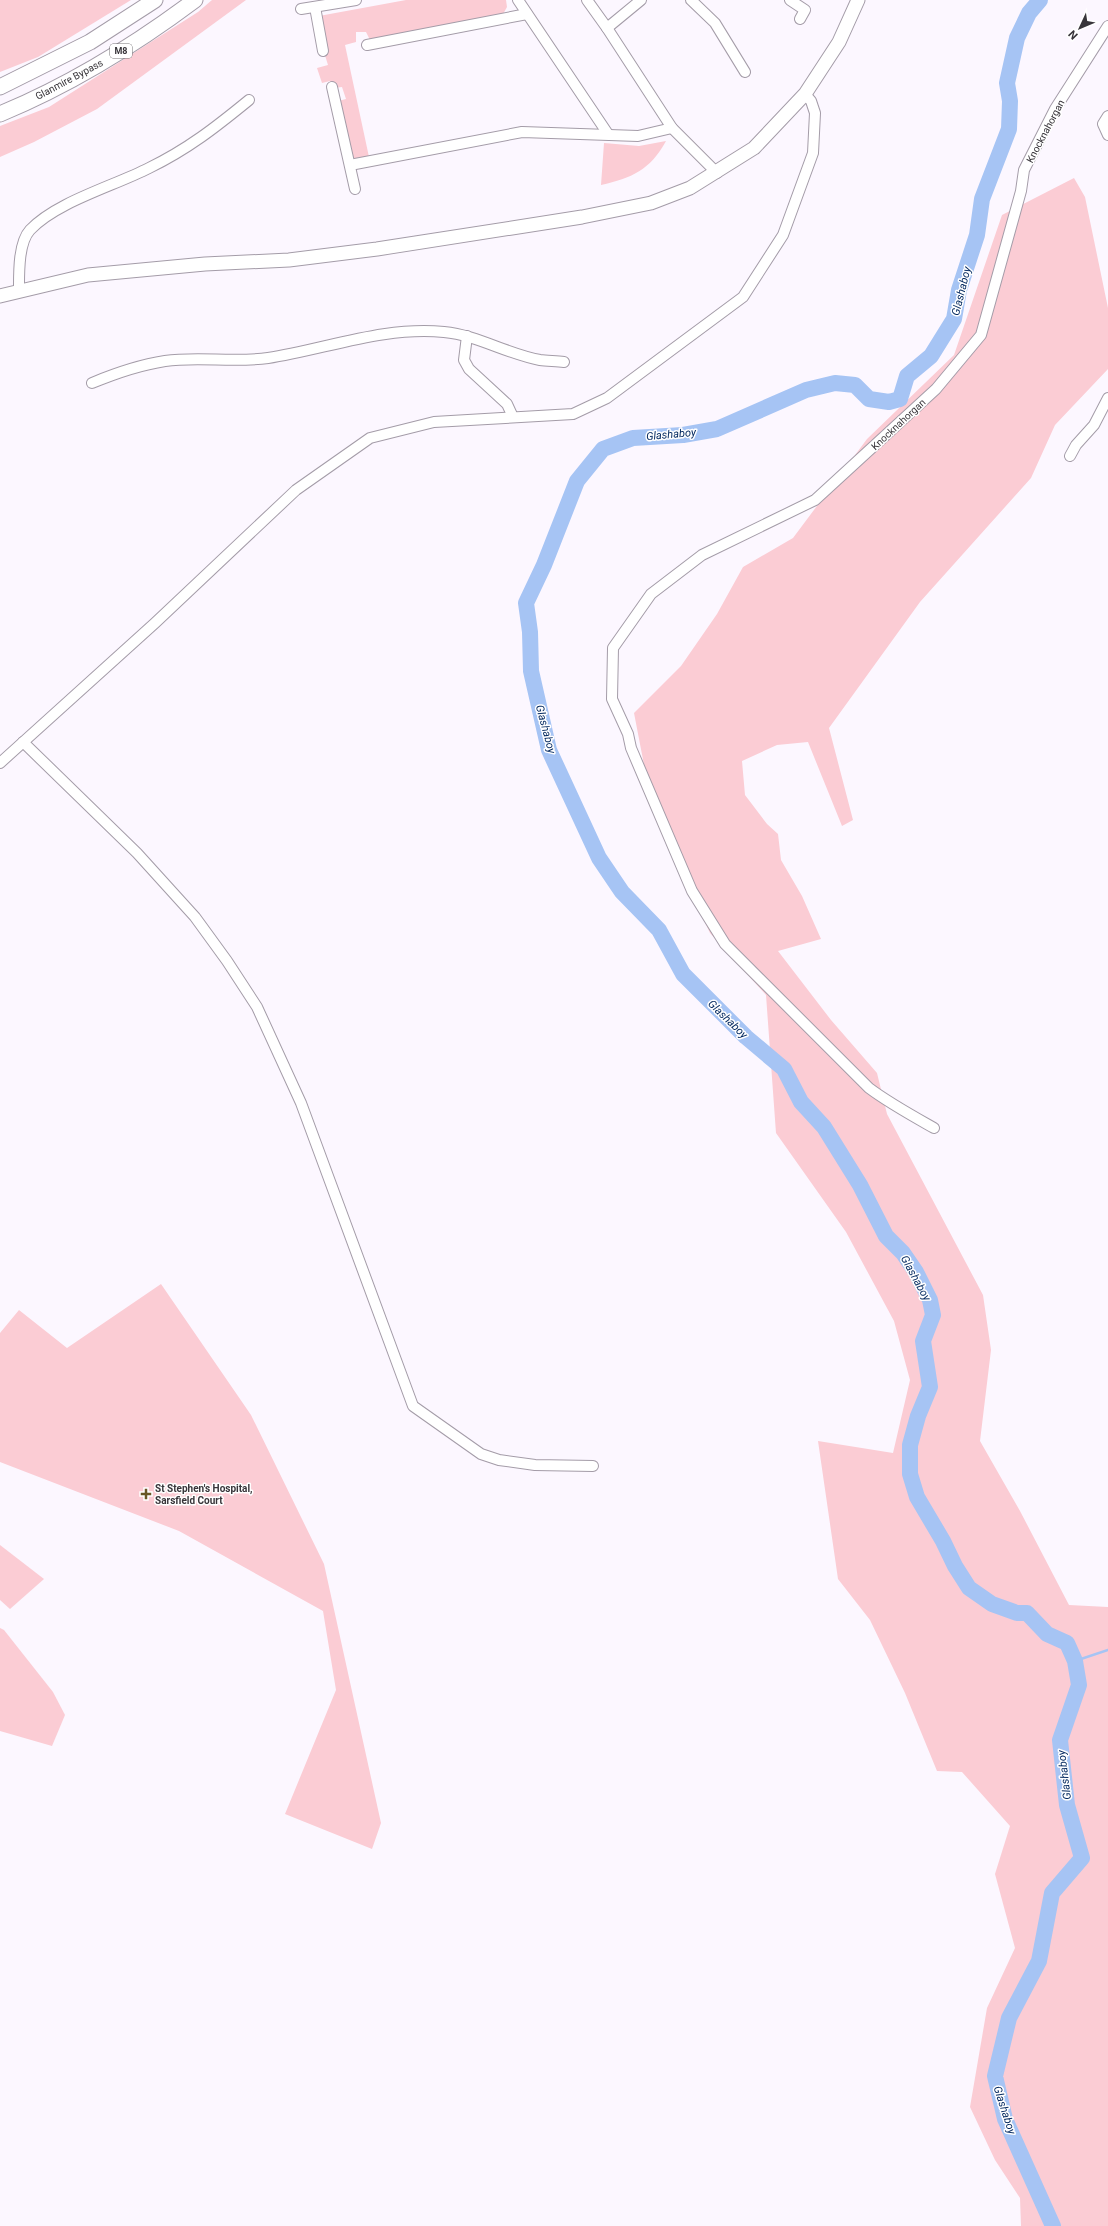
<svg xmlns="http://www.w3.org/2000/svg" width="1108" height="2226" viewBox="0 0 1108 2226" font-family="Roboto,sans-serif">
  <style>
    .green { fill: #fbccd4 }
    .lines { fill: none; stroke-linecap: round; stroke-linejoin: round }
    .stream { stroke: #a6c4f4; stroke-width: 2.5 }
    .river { stroke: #a6c4f4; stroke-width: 16 }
    .minor-casing { stroke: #a49ca8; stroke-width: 12 }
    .major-casing { stroke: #a49ca8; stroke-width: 15 }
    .highway-casing { stroke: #a49ca8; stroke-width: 17 }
    .minor { stroke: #fff; stroke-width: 10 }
    .major { stroke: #fff; stroke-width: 13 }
    .highway { stroke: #fff; stroke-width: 15 }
    .poi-dot { fill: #695625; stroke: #fff; stroke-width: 1.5 }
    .labels { text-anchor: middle; stroke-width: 3; stroke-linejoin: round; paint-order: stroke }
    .shield { fill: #fff; stroke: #747275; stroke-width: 1 }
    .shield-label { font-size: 9px; font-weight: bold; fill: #38353a }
    .street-label { font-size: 10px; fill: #38353a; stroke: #fff }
    .poi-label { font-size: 10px; font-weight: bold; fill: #38353a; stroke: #fff; text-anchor: start }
    .water-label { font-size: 11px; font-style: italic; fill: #062b61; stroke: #fff }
  </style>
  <rect width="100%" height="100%" fill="#fcf7ff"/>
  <g class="green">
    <polygon points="0,0 131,0 38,57 0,72"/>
    <polygon points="212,0 246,0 97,109 34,142 0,157 0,126 49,107 198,12"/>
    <polygon points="406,0 506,0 507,7 502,16 370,40 366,32 356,32 356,42 345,45 369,157 351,160 338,101 346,99 342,87 334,88 330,81 322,83 317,68 328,65 315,23 319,16"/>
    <path d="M 666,141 C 650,170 632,178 601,185 L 604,143 L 639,146 Z"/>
    <polygon points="1074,178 1085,197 1108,308 1108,369 1055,425 1031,478 920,602 829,728 853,820 842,826 808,742 777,745 742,761 745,795 767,824 778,834 781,860 802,896 821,939 778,951 831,1020 877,1073 887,1114 983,1295 991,1350 980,1441 1020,1511 1069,1605 1108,1607 1108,2226 1021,2226 1020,2198 995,2160 970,2107 987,2008 1015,1948 995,1874 1010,1826 962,1772 937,1771 905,1693 870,1620 838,1579 818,1441 893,1453 910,1380 894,1321 846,1232 776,1133 766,995 710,933 684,879 646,775 634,713 681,666 717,614 743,567 793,538 867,439 954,355 1002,215"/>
    <polygon points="161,1284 251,1415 324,1564 381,1823 372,1849 285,1814 336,1690 323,1611 179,1531 0,1462 0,1333 19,1310 67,1348"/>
    <polygon points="0,1545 44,1579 10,1609 0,1600"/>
    <polygon points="0,1628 4,1630 53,1692 65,1715 52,1746 0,1731"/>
  </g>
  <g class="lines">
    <polyline class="stream" points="1075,1661 1108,1650"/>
    <polyline class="river" points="1040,0 1029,13 1017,38 1007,83 1010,101 1009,129 982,199 977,235 959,290 954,319 931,356 907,376 900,399 889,402 869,399 855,385 835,383 806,390 717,429 683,435 633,438 603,449 577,481 544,565 526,603 530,632 531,671 549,750 599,858 622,892 659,930 683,974 746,1037 784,1069 801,1102 824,1127 860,1185 886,1236 903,1253 916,1272 930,1300 933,1315 923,1341 930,1387 918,1416 910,1445 910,1474 917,1497 943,1541 955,1566 969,1588 992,1604 1017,1613 1027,1613 1047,1634 1067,1643 1075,1661 1079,1685 1060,1740 1067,1805 1082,1858 1052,1893 1039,1961 1009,2018 995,2076 1005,2119 1053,2226"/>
    <defs>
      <g id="minor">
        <polyline points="518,0 608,134"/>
        <polyline points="587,0 607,28 672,128 717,173"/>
        <polyline points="691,0 715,23 745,72"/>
        <polyline points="790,0 805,10 800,19"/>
        <polyline points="315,7 323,51"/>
        <polyline points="301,9 356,0"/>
        <polyline points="607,28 641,0"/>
        <polyline points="367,45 527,14"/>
        <polyline points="332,87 355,189"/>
        <polyline points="1108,116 1103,124 1108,135"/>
        <polyline points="350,165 522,132 638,136 672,128"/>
        <path d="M 19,292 C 19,275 18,243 30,230 C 56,202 114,186 149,168 C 188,149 216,127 249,100"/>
        <polyline points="467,336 464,360 469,369 507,404 513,417"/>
        <path d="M 92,383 C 116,373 139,365 165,361 C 198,356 234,363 268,358 C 326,349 384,326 444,332 C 477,335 507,354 540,360 C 547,361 556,361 564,362"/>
        <polyline points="1070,456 1076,445 1094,425 1108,398"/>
        <polyline points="23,742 137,853 195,917 227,961 257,1007 301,1103 413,1406 481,1454 499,1460 535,1465 593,1466"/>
        <polyline points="0,763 155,623 296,490 370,438 434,422 573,414 607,398 743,297 783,235 813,153 815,113 811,101 805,94"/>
        <path d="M 934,1128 C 911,1115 889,1103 869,1088 L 725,944 L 692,891 L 631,748 L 628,734 L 612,699 L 613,648 L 651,594 L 702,555 L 815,500 L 936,389 L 981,335 L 1021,191 L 1024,170 L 1055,109 L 1108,26"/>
      </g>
      <polyline id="major" points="0,296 88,275 205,264 289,260 377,249 582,217 651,203 690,188 754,148 805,94 839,42 858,0"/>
      <g id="highway">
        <polyline points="0,87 90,42 155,0"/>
        <path d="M 0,114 C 70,85 135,45 195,0"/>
      </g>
    </defs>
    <use href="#minor" class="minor-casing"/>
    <use href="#major" class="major-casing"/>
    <use href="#highway" class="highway-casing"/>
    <use href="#minor" class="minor"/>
    <use href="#major" class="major"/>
    <use href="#highway" class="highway"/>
  </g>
  <path class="poi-dot" d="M144 1488h4v4h4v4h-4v4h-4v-4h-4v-4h4z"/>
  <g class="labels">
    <rect class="shield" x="110" y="44" width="22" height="14" rx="3"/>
    <g class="shield-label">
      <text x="121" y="54">M8</text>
    </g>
    <g class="street-label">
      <text transform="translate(69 79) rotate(-28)" y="4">Glanmire Bypass</text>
      <text transform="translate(1045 131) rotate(-62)" y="4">Knocknahorgan</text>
      <text transform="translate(898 424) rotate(-43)" y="4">Knocknahorgan</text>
    </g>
    <g class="poi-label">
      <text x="155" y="1492">St Stephen's Hospital,<tspan x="155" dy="12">Sarsfield Court</tspan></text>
    </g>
    <g class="water-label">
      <text transform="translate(961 291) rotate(-76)" y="4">Glashaboy</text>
      <text transform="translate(671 434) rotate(-5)" y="4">Glashaboy</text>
      <text transform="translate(546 729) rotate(75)" y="4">Glashaboy</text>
      <text transform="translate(728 1019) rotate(44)" y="4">Glashaboy</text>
      <text transform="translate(916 1278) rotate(61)" y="4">Glashaboy</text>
      <text transform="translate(1064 1775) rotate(-97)" y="4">Glashaboy</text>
      <text transform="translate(1005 2110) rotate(72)" y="4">Glashaboy</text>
    </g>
  </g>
  <g transform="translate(1080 28) rotate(226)" stroke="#ffffff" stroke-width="3" paint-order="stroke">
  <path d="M0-3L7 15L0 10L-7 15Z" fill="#38353a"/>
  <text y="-6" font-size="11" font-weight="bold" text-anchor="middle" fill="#38353a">N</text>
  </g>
</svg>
